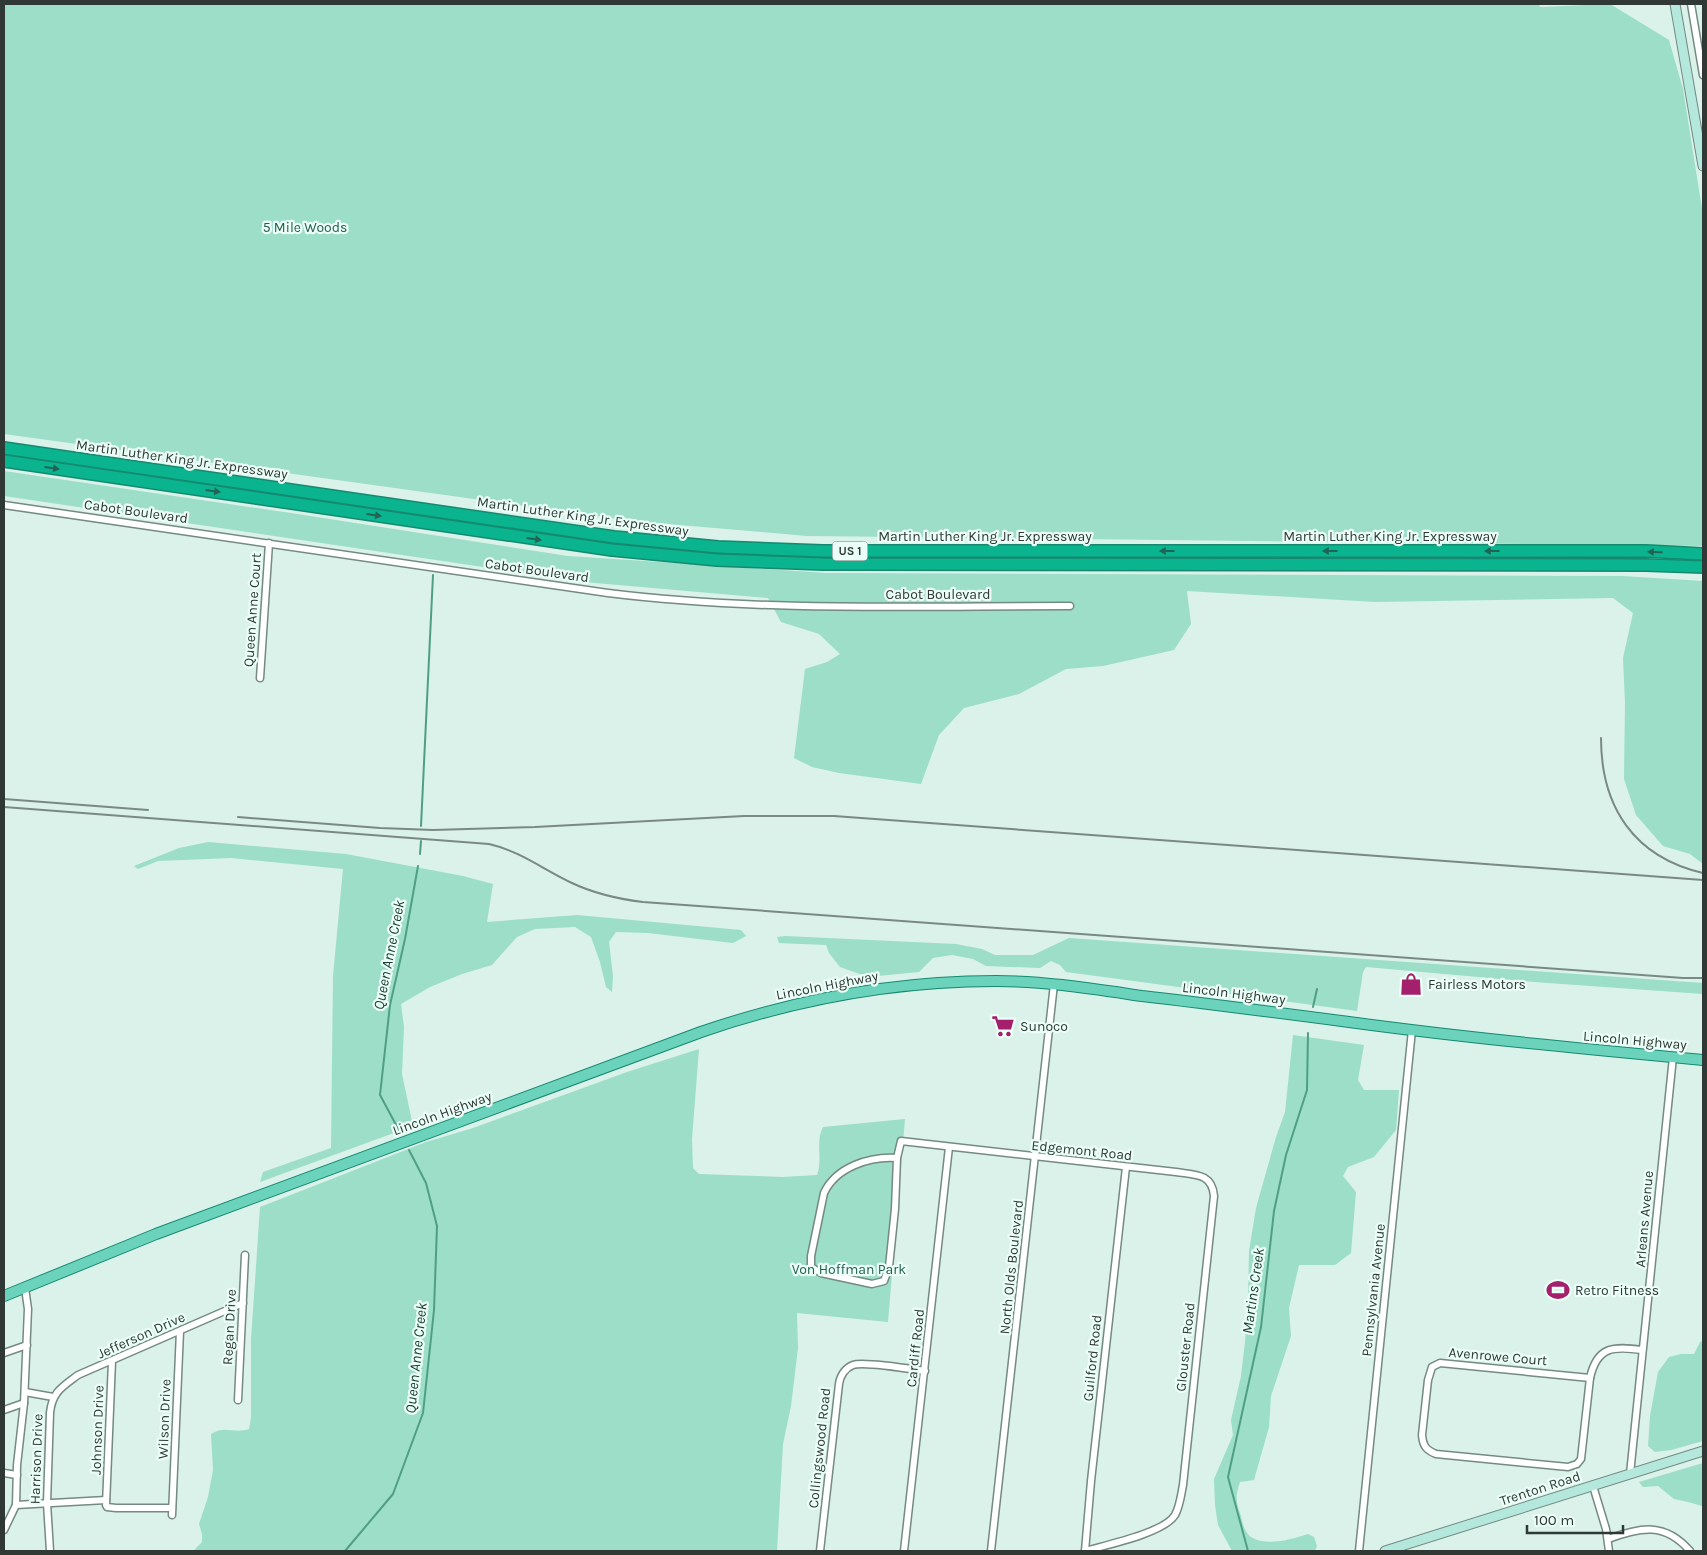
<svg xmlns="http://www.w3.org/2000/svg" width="1707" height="1555" viewBox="0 0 1707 1555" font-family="Karla,sans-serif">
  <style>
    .green { fill: #9cdec7 }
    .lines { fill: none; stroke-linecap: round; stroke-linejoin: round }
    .stream { stroke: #509e86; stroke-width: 2 }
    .street-casing { stroke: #748a82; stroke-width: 9 }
    .secondary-casing { stroke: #748a82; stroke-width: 11 }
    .primary-casing { stroke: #168970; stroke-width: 12 }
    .highway-casing { stroke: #168970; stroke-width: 14 }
    .street { stroke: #fff; stroke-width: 6 }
    .secondary { stroke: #b5e8dd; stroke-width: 9 }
    .primary { stroke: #6bd2bc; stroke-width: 10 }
    .highway { stroke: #09b48f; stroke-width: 11 }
    .rail { stroke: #7a8984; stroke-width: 2 }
    .oneway { fill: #226354 }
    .labels { text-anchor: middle; stroke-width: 4.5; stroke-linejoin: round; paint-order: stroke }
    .shield { fill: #ebfef7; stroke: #67736f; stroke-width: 1 }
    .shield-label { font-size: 12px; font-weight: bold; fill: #2f3835 }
    .park-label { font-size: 14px; fill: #23604f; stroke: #ebfef7 }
    .street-label { font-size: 14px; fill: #2f3835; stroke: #ebfef7 }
    .poi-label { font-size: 14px; fill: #2f3835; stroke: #ebfef7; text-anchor: start }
    .water-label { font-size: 15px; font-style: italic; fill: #193d32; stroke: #ebfef7 }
  </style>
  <rect width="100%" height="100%" fill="#daf2e9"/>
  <g class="green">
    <polygon points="4,4 1539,4 1540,7 1610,4 1669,40 1683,89 1703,215 1703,546 807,536 633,521 4,434"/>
    <polygon points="4,471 291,513 568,556 827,573 1623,576 1703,581 1703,864 1690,854 1663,846 1636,815 1624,779 1625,703 1623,658 1633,613 1613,598 1375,602 1187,591 1191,624 1174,650 1103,666 1066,669 1019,694 964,708 939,735 921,784 839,773 812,767 794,758 805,669 827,662 840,654 819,634 781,622 768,598 584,582 4,496"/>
    <polygon points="208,842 346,854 463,876 493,884 487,922 577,915 741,930 746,936 733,943 648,933 616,932 609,942 613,976 612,992 606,987 600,962 591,937 575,927 535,929 517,937 492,965 462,974 430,987 401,1004 404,1027 402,1074 413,1126 260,1182 263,1172 331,1148 333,976 343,869 231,858 158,861 138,869 134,866 179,848"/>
    <polygon points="785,936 956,944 982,949 995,955 1033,955 1069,938 1703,983 1703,994 1534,982 1366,967 1363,972 1357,1011 1066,972 1060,965 1051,961 1040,968 986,966 973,959 952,955 933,958 919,972 868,977 840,967 829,953 826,945 779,943 777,937"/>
    <path d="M 1293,1035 L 1364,1045 L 1358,1080 L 1364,1090 L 1399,1090 L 1396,1130 L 1374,1157 L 1348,1167 L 1343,1176 L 1356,1192 L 1351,1253 L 1335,1265 L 1299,1265 L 1289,1308 L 1291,1336 L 1271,1396 L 1269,1427 L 1254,1480 L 1240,1482 C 1235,1497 1236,1502 1241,1516 C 1242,1522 1245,1533 1251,1537 C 1266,1547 1293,1539 1308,1534 L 1314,1537 L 1317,1546 L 1315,1551 L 1232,1551 L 1218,1525 L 1215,1505 L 1214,1479 L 1233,1435 L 1231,1420 L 1241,1376 L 1245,1342 L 1248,1304 L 1249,1251 L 1256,1208 L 1276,1137 L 1285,1112 Z"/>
    <path d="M 699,1049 L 692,1139 L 693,1168 L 699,1174 L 783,1177 L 817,1175 C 823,1159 815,1142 823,1127 L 905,1119 L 888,1322 L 797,1313 L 798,1348 L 791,1406 L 783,1444 L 777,1551 L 193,1551 L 202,1542 L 202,1534 L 199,1524 L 208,1497 L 213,1470 L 211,1434 C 225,1425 234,1434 249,1429 L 251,1418 L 251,1340 L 260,1207 L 426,1142 L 473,1128 L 627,1072 Z"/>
    <polygon points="1703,1341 1703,1441 1671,1450 1655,1452 1648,1446 1650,1416 1658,1372 1669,1357 1681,1354 1694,1354 1700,1342"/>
    <polygon points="1703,1463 1703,1509 1702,1506 1688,1502 1674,1499 1658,1486 1643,1487 1639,1482"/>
  </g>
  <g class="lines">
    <g class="stream">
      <polyline points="421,826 433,575"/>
      <polyline points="420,854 421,841"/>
      <polyline points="1313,1007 1317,989"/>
      <polyline points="401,1134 380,1095 390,1005 405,939 418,866"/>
      <polyline points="345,1551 393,1494 423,1413 434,1310 437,1226 426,1183 409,1150"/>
      <polyline points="1248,1551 1228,1477 1261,1327 1274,1211 1286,1155 1307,1090 1308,1033"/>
    </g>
    <defs>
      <g id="street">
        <polyline points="1691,4 1703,75"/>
        <path d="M 4,505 L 608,593 C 761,612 916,606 1070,606"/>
        <polyline points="260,678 269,543"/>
        <path d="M 897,1158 L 895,1209 L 889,1267 L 884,1281 L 872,1284 L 821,1273 L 811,1267 L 811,1256 L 824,1193 C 836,1167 870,1156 897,1158 L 901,1141 L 1176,1172 C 1195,1175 1212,1173 1214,1196 L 1183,1485 C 1181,1495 1180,1506 1175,1515 C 1164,1533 1106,1545 1085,1551"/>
        <polyline points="4,1353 27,1345"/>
        <polyline points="112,1361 106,1505 107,1507 116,1508 172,1508"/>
        <path d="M 1440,1363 L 1590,1378 L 1581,1459 L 1577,1464 L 1568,1467 L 1436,1454 C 1426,1450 1423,1446 1422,1435 L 1428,1380 L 1432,1367 Z"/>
        <path d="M 1590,1378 C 1597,1346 1614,1346 1642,1350"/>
        <polyline points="25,1392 53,1397"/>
        <polyline points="238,1400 245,1255"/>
        <polyline points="4,1410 24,1403"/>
        <polyline points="4,1473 17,1475"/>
        <polyline points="1630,1474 1673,1057"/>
        <polyline points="1593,1486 1606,1529 1609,1551"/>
        <polyline points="16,1505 106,1500"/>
        <polyline points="172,1515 180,1331"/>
        <polyline points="4,1530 16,1505 17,1465 24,1403 28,1309 25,1288"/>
        <path d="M 1608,1539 C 1641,1527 1665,1522 1690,1551"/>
        <path d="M 50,1551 L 47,1503 L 50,1413 C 52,1392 62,1387 78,1375 L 243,1303"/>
        <path d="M 820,1551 L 839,1384 C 840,1376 845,1368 853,1365 C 863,1361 911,1369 925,1371"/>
        <polyline points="904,1551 949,1147"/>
        <polyline points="991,1551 1054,984"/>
        <polyline points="1085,1551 1091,1481 1126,1167"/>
        <polyline points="1359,1551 1412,1030"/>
      </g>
      <g id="secondary">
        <polyline points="1675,4 1703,166"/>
        <polyline points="1385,1551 1703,1451"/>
      </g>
      <path id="primary" d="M 4,1296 L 156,1234 L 701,1032 C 797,999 894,981 996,981 C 1045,981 1094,989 1142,996 C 1211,1004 1280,1013 1349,1022 C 1467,1038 1585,1049 1703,1060"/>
      <g id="highway">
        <polyline points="4,448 614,537 718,547 823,551 1646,551 1703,554"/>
        <polyline points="4,461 612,550 717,560 823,564 1646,565 1703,567"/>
      </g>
    </defs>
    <use href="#street" class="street-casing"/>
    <use href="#secondary" class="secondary-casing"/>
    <use href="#primary" class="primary-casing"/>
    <use href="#highway" class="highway-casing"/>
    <use href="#street" class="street"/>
    <use href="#secondary" class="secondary"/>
    <use href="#primary" class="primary"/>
    <use href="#highway" class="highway"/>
    <g class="rail">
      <path d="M 1601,738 C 1601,807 1634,857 1703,873"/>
      <polyline points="4,799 148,810"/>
      <path d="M 4,807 L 489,844 C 520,851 544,870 572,883 C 595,894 619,899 643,902 L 1683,978 L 1703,978"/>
      <polyline points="238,817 380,828 433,830 535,827 744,816 834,816 1703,880"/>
    </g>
  </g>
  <defs><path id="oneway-solid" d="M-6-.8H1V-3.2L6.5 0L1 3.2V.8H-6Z" transform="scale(1.25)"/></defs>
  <g class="oneway">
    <use href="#oneway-solid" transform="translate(52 468) rotate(8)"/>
    <use href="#oneway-solid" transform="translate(213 491) rotate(8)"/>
    <use href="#oneway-solid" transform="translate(374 515) rotate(8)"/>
    <use href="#oneway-solid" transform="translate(534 539) rotate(8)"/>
    <use href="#oneway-solid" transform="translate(1167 551) rotate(-180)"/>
    <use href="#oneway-solid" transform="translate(1330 551) rotate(-180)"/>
    <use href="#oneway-solid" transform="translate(1492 551) rotate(-180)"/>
    <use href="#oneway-solid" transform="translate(1655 552) rotate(-178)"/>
  </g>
  <defs>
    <symbol id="shop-bare" viewBox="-9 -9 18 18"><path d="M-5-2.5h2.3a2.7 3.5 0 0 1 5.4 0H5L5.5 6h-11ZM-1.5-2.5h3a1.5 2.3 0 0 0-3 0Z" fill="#a4206c" stroke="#ebfef7" stroke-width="2.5" paint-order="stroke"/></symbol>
    <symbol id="supermarket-bare" viewBox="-9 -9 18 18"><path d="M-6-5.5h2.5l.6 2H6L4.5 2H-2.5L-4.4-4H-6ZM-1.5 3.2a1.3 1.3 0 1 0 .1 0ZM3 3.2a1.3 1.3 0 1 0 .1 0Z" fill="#a4206c" stroke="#ebfef7" stroke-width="2.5" paint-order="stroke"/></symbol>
    <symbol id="stadium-bare" viewBox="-9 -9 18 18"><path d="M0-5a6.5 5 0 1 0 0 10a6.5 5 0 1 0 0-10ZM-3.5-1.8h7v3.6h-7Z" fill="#a4206c" stroke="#ebfef7" stroke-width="2.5" paint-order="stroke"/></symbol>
  </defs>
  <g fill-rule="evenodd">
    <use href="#shop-bare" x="1395" y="968" width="32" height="32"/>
    <use href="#supermarket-bare" x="987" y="1010" width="32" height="32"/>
    <use href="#stadium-bare" x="1542" y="1274" width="32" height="32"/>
  </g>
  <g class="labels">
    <rect class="shield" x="832.5" y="541.5" width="35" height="19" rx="4"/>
    <g class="shield-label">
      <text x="850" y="555">US 1</text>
    </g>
    <g class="park-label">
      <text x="305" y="232">5 Mile Woods</text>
      <text x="849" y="1274">Von Hoffman Park</text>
    </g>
    <g class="street-label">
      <text transform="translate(182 459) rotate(8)" y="5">Martin Luther King Jr. Expressway</text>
      <text transform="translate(136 511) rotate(8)" y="5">Cabot Boulevard</text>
      <text transform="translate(583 516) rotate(8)" y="5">Martin Luther King Jr. Expressway</text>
      <text x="985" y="541">Martin Luther King Jr. Expressway</text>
      <text x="1390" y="541">Martin Luther King Jr. Expressway</text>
      <text transform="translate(537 570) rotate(8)" y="5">Cabot Boulevard</text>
      <text x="938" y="599">Cabot Boulevard</text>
      <text transform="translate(252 610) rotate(-86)" y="5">Queen Anne Court</text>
      <text transform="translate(827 985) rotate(-11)" y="5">Lincoln Highway</text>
      <text transform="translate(1234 993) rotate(7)" y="5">Lincoln Highway</text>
      <text transform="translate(1635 1040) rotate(5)" y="5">Lincoln Highway</text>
      <text transform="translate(442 1113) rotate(-20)" y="5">Lincoln Highway</text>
      <text transform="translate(1082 1150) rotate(6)" y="5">Edgemont Road</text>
      <text transform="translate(1644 1219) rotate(-85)" y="5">Arleans Avenue</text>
      <text transform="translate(1011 1267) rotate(-84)" y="5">North Olds Boulevard</text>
      <text transform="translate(1373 1290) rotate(-84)" y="5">Pennsylvania Avenue</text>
      <text transform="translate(229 1327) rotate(-87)" y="5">Regan Drive</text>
      <text transform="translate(141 1335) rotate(-24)" y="5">Jefferson Drive</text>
      <text transform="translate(1185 1347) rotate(-84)" y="5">Glouster Road</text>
      <text transform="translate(915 1348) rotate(-84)" y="5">Cardiff Road</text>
      <text transform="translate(1498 1356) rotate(5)" y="5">Avenrowe Court</text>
      <text transform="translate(1092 1358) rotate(-84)" y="5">Guilford Road</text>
      <text transform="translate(164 1419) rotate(-88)" y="5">Wilson Drive</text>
      <text transform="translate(97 1430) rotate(-88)" y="5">Johnson Drive</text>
      <text transform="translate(819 1448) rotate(-84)" y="5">Collingswood Road</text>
      <text transform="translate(36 1459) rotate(-88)" y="5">Harrison Drive</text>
      <text transform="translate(1540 1488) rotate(-18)" y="5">Trenton Road</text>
    </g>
    <g class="poi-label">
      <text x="1428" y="989">Fairless Motors</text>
      <text x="1020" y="1031">Sunoco</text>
      <text x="1575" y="1295">Retro Fitness</text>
    </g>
    <g class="water-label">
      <text transform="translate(389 955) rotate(-79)" y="5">Queen Anne Creek</text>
      <text transform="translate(1253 1291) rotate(-82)" y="5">Martins Creek</text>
      <text transform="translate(416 1358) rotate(-84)" y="5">Queen Anne Creek</text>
    </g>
  </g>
  <rect width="1707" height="1555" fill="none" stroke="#2f3835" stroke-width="10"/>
  <path d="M1527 1525v8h96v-8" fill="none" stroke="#2f3835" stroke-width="2.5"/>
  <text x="1534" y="1525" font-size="15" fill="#2f3835" stroke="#ebfef7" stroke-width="4" paint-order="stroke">100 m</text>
</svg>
